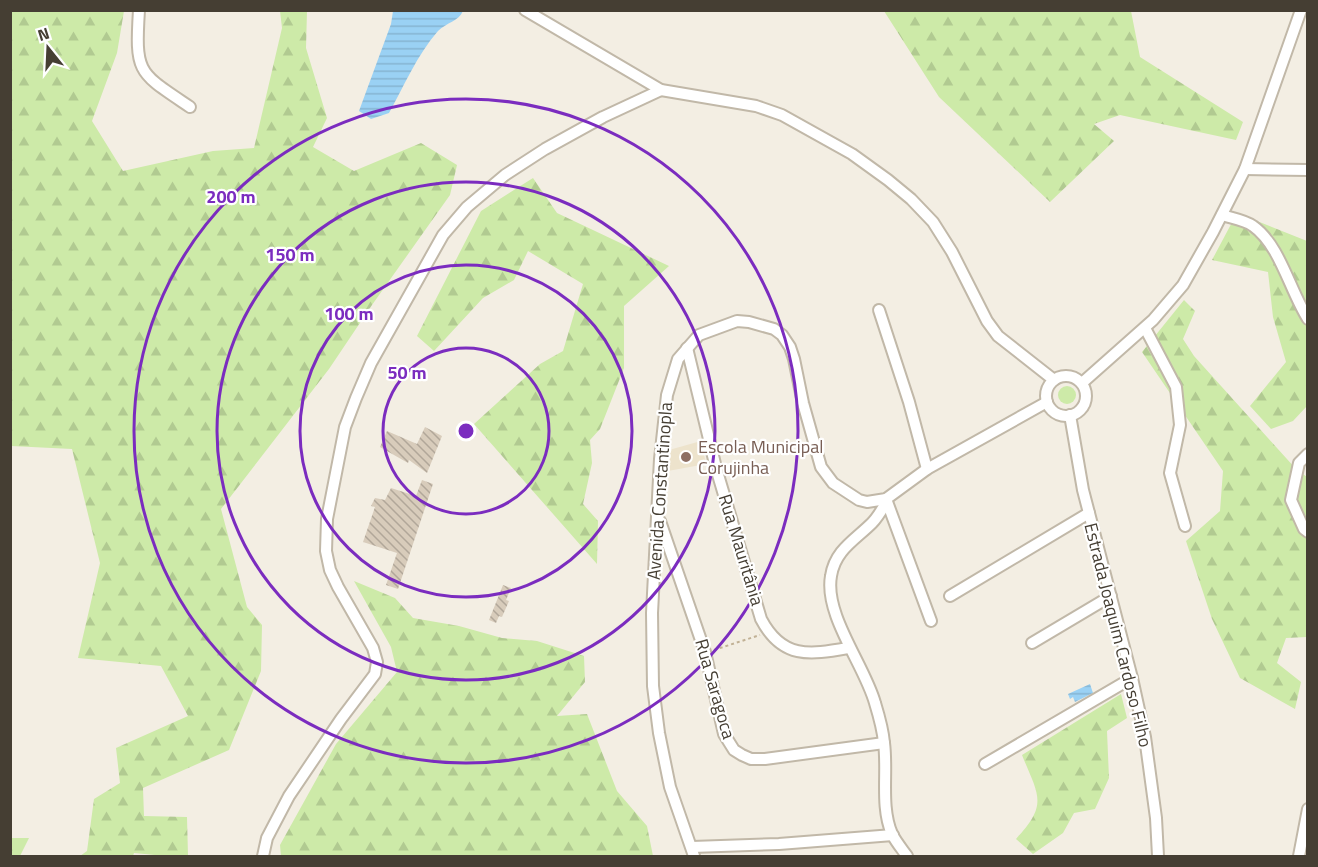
<svg xmlns="http://www.w3.org/2000/svg" width="1318" height="867" viewBox="0 0 1318 867" font-family="'Titillium Web',sans-serif">
  <style>
    .education { fill: #ede3cc }
    .forest { fill: url(#forest-firs) }
    .park { fill: url(#park-tufts) }
    .water { fill: url(#water-rules) }
    .building { fill: url(#building-back-hatch) }
    .lines { fill: none; stroke-linecap: round; stroke-linejoin: round }
    .minor-casing { stroke: #c1b8a8; stroke-width: 14 }
    .path { stroke: #c1b195; stroke-width: 2; stroke-dasharray: 3 3; stroke-linecap: butt }
    .minor { stroke: #fff; stroke-width: 10 }
    .ring { fill: none; stroke: #7b2cbf; stroke-width: 3 }
    .education-dot { fill: #8d6e63; stroke: #fff; stroke-width: 2 }
    .labels { text-anchor: middle; stroke-width: 4.5; stroke-linejoin: round; paint-order: stroke }
    .education-label { font-size: 18px; fill: #785e54; stroke: #fff; text-anchor: start }
    .street-label { font-size: 18px; fill: #453e33; stroke: #fff }
    .centre { fill: #7b2cbf; stroke: #fff; stroke-width: 3 }
    .ring-label { font-size: 18px; text-anchor: middle; font-weight: bold; fill: #7b2cbf; stroke: #fff; stroke-width: 4.5; stroke-linejoin: round; paint-order: stroke }
  </style>
  <defs>
    <pattern id="forest-firs" width="22" height="20" patternUnits="userSpaceOnUse" patternTransform="scale(1.5)"><rect width="22" height="20" fill="#cdeaa8"/><path d="M5 1l3.5 6h-7zM16 11l3.5 6h-7z" fill="#b1ca91"/></pattern>
    <pattern id="park-tufts" width="24" height="20" patternUnits="userSpaceOnUse" patternTransform="scale(1.5)"><rect width="24" height="20" fill="#cdeaa8"/><path d="M3 7l-1-3M5 7V3M7 7l1-3M15 17l-1-3M17 17v-4M19 17l1-3" fill="none" stroke="#b1ca91"/></pattern>
    <pattern id="water-rules" width="6" height="5" patternUnits="userSpaceOnUse" patternTransform="scale(1.5)"><rect width="6" height="5" fill="#9ad1f4"/><path d="M0 2.5h6" fill="none" stroke="#86b4d2"/></pattern>
    <pattern id="building-back-hatch" width="6" height="6" patternUnits="userSpaceOnUse" patternTransform="scale(1.5)"><rect width="6" height="6" fill="#d8ccbb"/><path d="M-1 5l2 2M0 0l6 6M5-1l2 2" fill="none" stroke="#b1a799"/></pattern>
  </defs>
  <rect width="100%" height="100%" fill="#f3eee3"/>
  <polygon class="education" points="701,441 706,464 668,471 669,450"/>
  <g class="forest">
    <polygon points="280,11 307,11 306,48 327,118 313,147 354,171 421,143 457,165 450,195 372,305 329,369 221,509 247,607 262,625 261,671 229,750 143,788 144,816 187,817 188,856 165,856 134,853 133,856 80,856 87,851 94,799 120,783 116,748 188,716 161,666 78,658 100,563 72,449 11,446 11,11 124,11 117,53 92,121 123,171 213,151 254,148 282,28"/>
    <polygon points="884,11 1131,11 1140,57 1243,122 1236,140 1120,115 1094,124 1114,141 1050,202 939,97"/>
    <polygon points="533,178 557,213 669,266 624,306 624,368 600,429 590,440 592,463 583,504 598,521 597,564 474,424 540,364 563,351 583,284 528,251 514,280 483,298 434,351 417,336 481,211"/>
    <polygon points="1237,213 1307,241 1307,406 1293,421 1271,429 1250,406 1286,362 1273,317 1268,272 1212,260"/>
    <polygon points="1184,300 1195,311 1183,339 1194,356 1296,469 1307,477 1307,637 1286,638 1277,663 1301,682 1295,709 1240,678 1212,619 1186,541 1220,511 1223,471 1142,352"/>
    <polygon points="354,581 395,598 413,618 459,626 502,638 537,641 584,656 585,682 557,716 587,714 617,791 647,826 653,856 281,856 280,845 336,744 397,672 391,647"/>
    <path d="M 1121,694 L 1127,718 L 1107,731 L 1109,778 L 1095,809 L 1074,813 L 1063,833 L 1033,854 L 1016,839 C 1049,804 1038,795 1022,755 Z"/>
    <polygon points="11,838 29,838 20,856 11,856"/>
  </g>
  <circle class="park" cx="1067" cy="395" r="9"/>
  <g class="water">
    <path d="M 393,11 L 463,11 C 458,22 447,22 438,31 C 417,55 404,86 389,113 L 371,119 L 359,111 L 391,24 Z"/>
    <polygon points="1090,684 1093,693 1075,702 1073,697 1070,699 1068,694"/>
  </g>
  <g class="building">
    <polygon points="425,427 442,436 427,473 409,460 408,463 380,447 387,431 417,444"/>
    <polygon points="422,480 433,484 398,589 386,585 397,553 363,542 375,507 371,506 375,498 385,500 391,488 416,496"/>
    <polygon points="503,585 511,588 506,600 509,601 502,617 499,616 496,623 489,620"/>
  </g>
  <g class="lines">
    <defs>
      <g id="minor">
        <path d="M 139,10 C 135,74 138,72 190,107"/>
        <polyline points="525,10 661,90 756,106 782,115 852,154 888,180 911,199 933,222 952,252 987,321 998,336 1054,380"/>
        <polyline points="1245,169 1308,170"/>
        <path d="M 1222,215 C 1231,218 1245,220 1253,226 C 1280,245 1290,291 1308,319"/>
        <polyline points="879,310 909,402 927,469"/>
        <polyline points="1145,328 1176,387 1180,425 1170,473 1185,526"/>
        <path d="M 687,348 L 716,468 L 761,619 C 782,659 809,655 848,648"/>
        <circle cx="1066" cy="396" r="20"/>
        <polyline points="1082,383 1153,320 1183,285 1213,232 1245,169 1301,10"/>
        <polyline points="1070,415 1083,490 1132,678 1145,737 1156,818 1158,856"/>
        <polyline points="1308,454 1299,463 1291,500 1304,529 1308,532"/>
        <polyline points="886,499 931,621"/>
        <path d="M 887,501 C 883,508 878,517 872,523 C 855,540 835,550 831,576 C 824,615 865,666 875,703 C 879,716 883,730 884,743 C 888,772 880,806 892,834 C 896,842 902,849 907,856"/>
        <polyline points="660,521 705,652 724,734 734,750 742,755 751,759 765,759 884,743"/>
        <polyline points="950,596 1089,513"/>
        <polyline points="1032,643 1111,596"/>
        <polyline points="985,764 1132,678"/>
        <polyline points="692,847 779,844 893,835"/>
        <polyline points="263,856 267,838 289,796 341,719 375,674 377,662 373,648 338,587 330,570 326,551 327,519 345,427 356,398 371,363 443,235 467,207 505,175 545,149 603,117 661,90"/>
        <polyline points="694,856 670,787 659,733 653,686 652,613 660,459 667,395 678,359 699,335 737,321 749,322 774,329 782,335 790,347 794,359 803,403 821,467 833,483 859,500 867,502 886,499 927,469 1047,402"/>
        <polyline points="1299,856 1308,809"/>
      </g>
    </defs>
    <use href="#minor" class="minor-casing"/>
    <polyline class="path" points="714,650 760,635"/>
    <use href="#minor" class="minor"/>
  </g>
  <g class="ring">
    <circle cx="466" cy="431" r="83"/>
    <circle cx="466" cy="431" r="166"/>
    <circle cx="466" cy="431" r="249"/>
    <circle cx="466" cy="431" r="332"/>
  </g>
  <circle class="education-dot" cx="686" cy="457" r="6"/>
  <g class="labels">
    <g class="education-label">
      <text x="698" y="453">Escola Municipal<tspan x="698" dy="21">Corujinha</tspan></text>
    </g>
    <g class="street-label">
      <text transform="translate(660 491) rotate(-86)" y="6">Avenida Constantinopla</text>
      <text transform="translate(741 550) rotate(73)" y="6">Rua Mauritânia</text>
      <text transform="translate(1118 635) rotate(76)" y="6">Estrada Joaquim Cardoso Filho</text>
      <text transform="translate(715 689) rotate(74)" y="6">Rua Saragoca</text>
    </g>
  </g>
  <circle cx="466" cy="431" r="9" class="centre"/>
  <g class="ring-label">
    <text x="231" y="203">200 m</text>
    <text x="290" y="261">150 m</text>
    <text x="349" y="320">100 m</text>
    <text x="407" y="379">50 m</text>
  </g>
  <rect width="1318" height="867" fill="none" stroke="#453e33" stroke-width="24"/>
  <g transform="translate(48 48) rotate(342)" stroke="#ffffff" stroke-width="4.5" paint-order="stroke">
  <path d="M0-4.5L10 22L0 15L-10 22Z" fill="#453e33"/>
  <text y="-9" font-size="16" font-weight="bold" text-anchor="middle" fill="#453e33">N</text>
  </g>
</svg>
